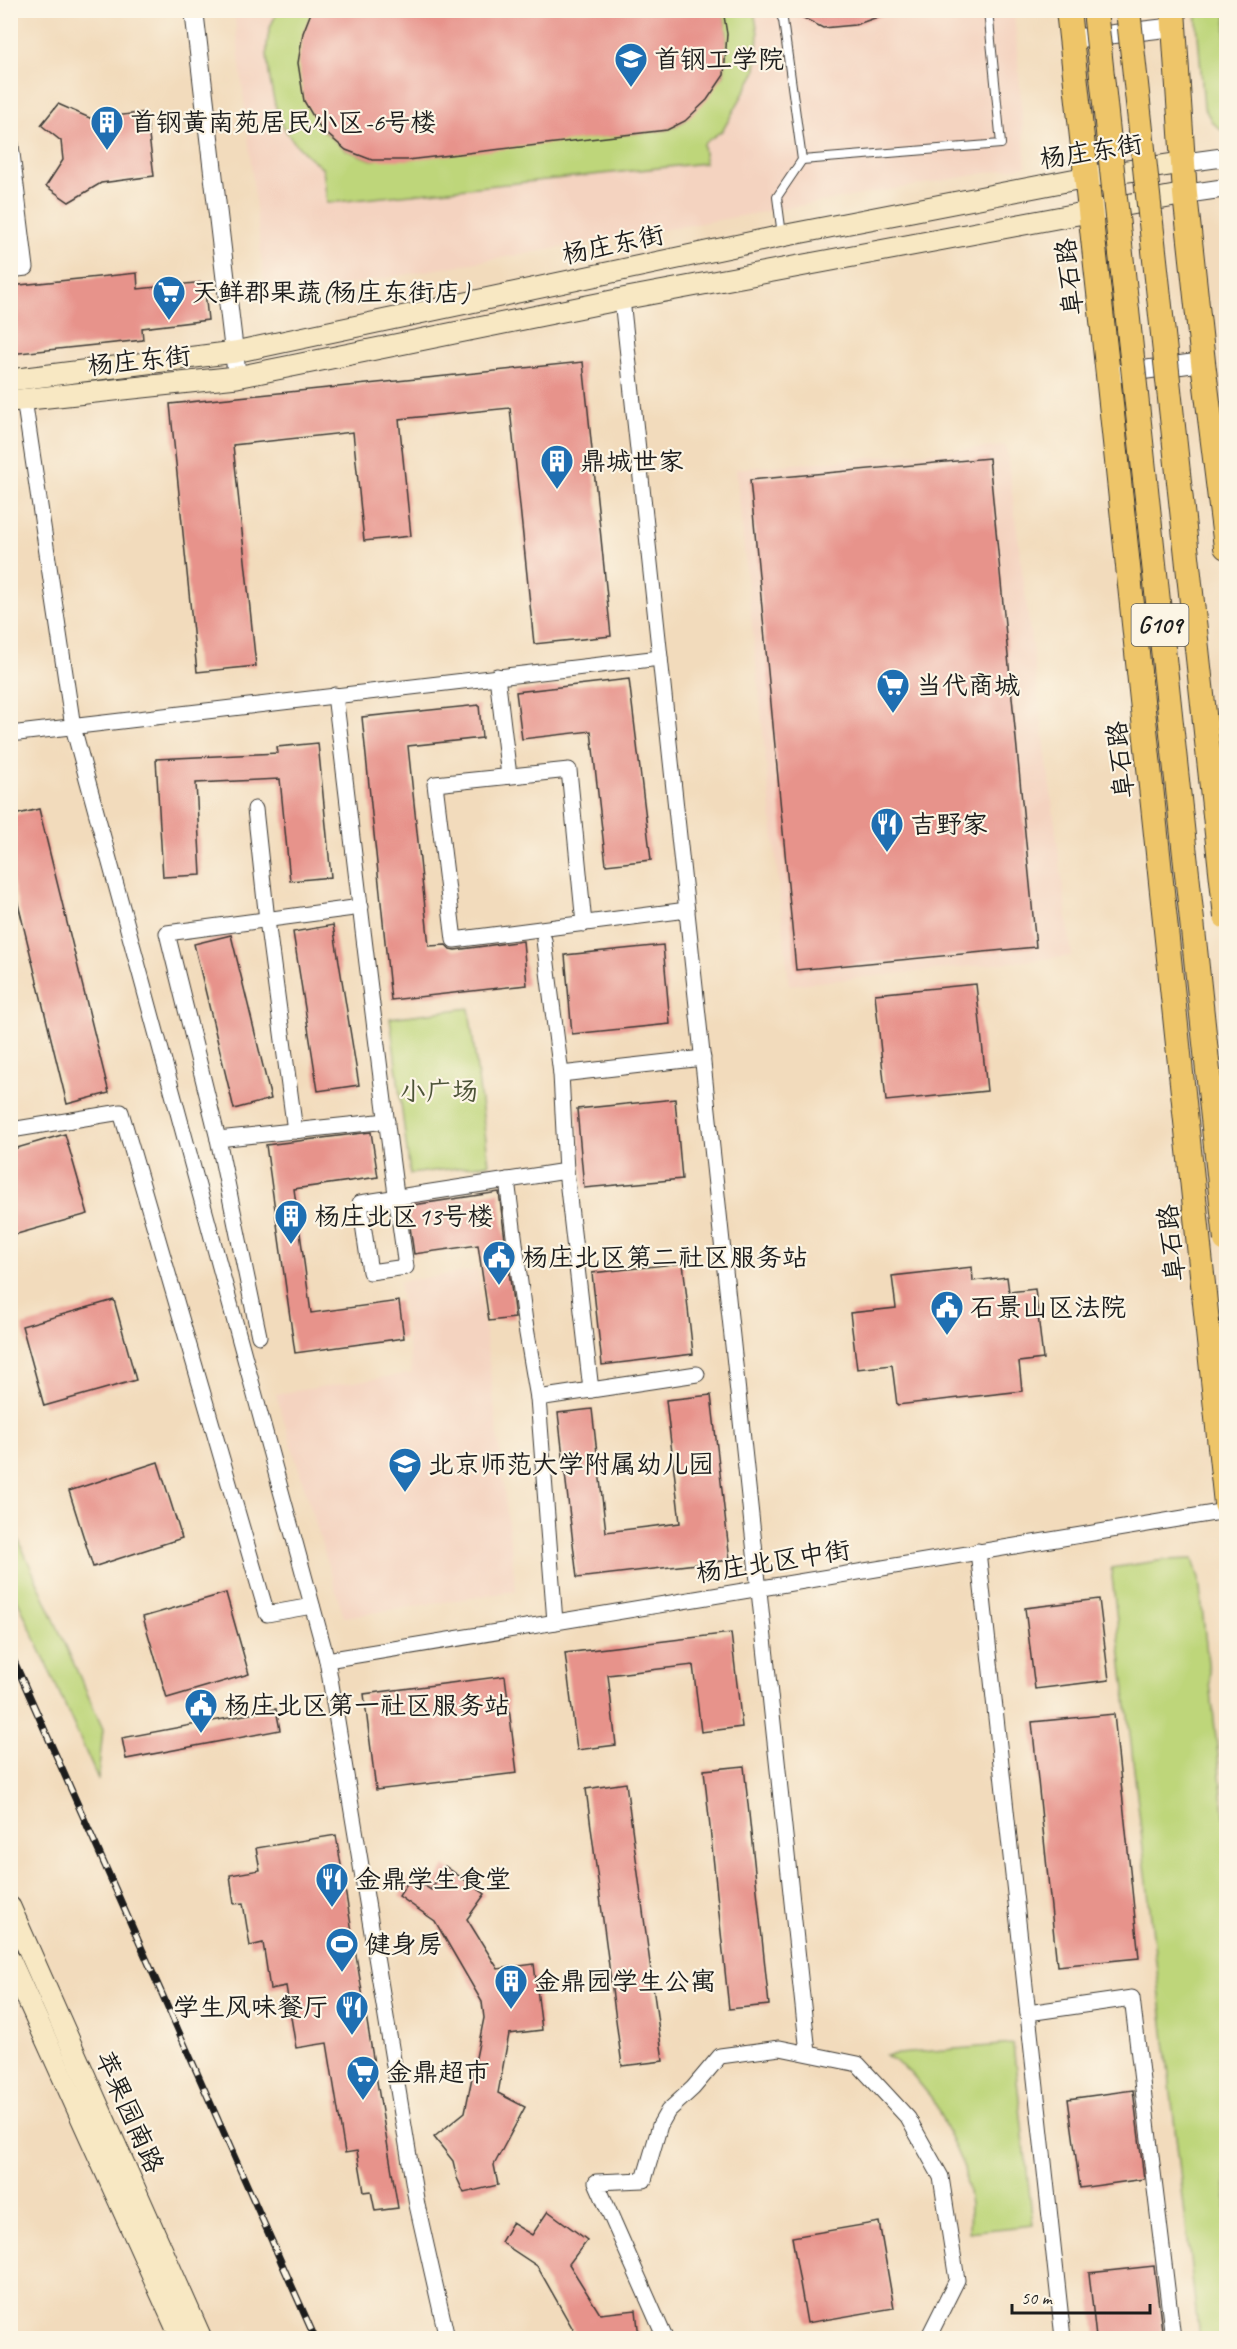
<svg xmlns="http://www.w3.org/2000/svg" width="1237" height="2349" viewBox="0 0 1237 2349" font-family="Caveat,'LXGW WenKai TC',sans-serif">
  <style>
    .built { fill: #f4d3c0 }
    .green { fill: #bed67a; stroke: #6d794b; stroke-width: 1.5 }
    .building { fill: #e7938b }
    .lines { fill: none; stroke-linecap: round; stroke-linejoin: round }
    .service-casing { stroke: #3c3934; stroke-width: 10 }
    .minor-casing { stroke: #3c3934; stroke-width: 17 }
    .tertiary-casing { stroke: #3c3934; stroke-width: 20 }
    .secondary-casing { stroke: #3c3934; stroke-width: 23 }
    .primary-casing { stroke: #3c3934; stroke-width: 26 }
    .service { stroke: #fff; stroke-width: 8 }
    .minor { stroke: #fff; stroke-width: 15 }
    .tertiary { stroke: #fff; stroke-width: 18 }
    .secondary { stroke: #f8e8c3; stroke-width: 21 }
    .primary { stroke: #eec569; stroke-width: 24 }
    .rail-casing { stroke: #1c1c1c; stroke-width: 7 }
    .rail { stroke: #fcf5e5; stroke-width: 4.5; stroke-dasharray: 14; stroke-linecap: butt }
    .trunk-bridge-casing { stroke: #3c3934; stroke-width: 26; stroke-linecap: butt }
    .trunk-bridge { stroke: #eec569; stroke-width: 24 }
    .labels { text-anchor: middle; stroke-width: 4.5; stroke-linejoin: round; paint-order: stroke }
    .shield { fill: #fcf5e5; stroke: #5f5d58; stroke-width: 1.5 }
    .shield-label { font-size: 24px; font-weight: bold; fill: #1c1c1c }
    .poi-label { font-size: 26px; fill: #1c1c1c; stroke: #fcf5e5; text-anchor: start }
    .street-label { font-size: 26px; fill: #1c1c1c; stroke: #fcf5e5 }
    .park-label { font-size: 26px; fill: #4d5438; stroke: #fcf5e5 }
  </style>
  <rect width="100%" height="100%" fill="#fcf5e5"/>
  <filter id="ink" filterUnits="userSpaceOnUse"><feTurbulence type="fractalNoise" baseFrequency=".0167" numOctaves="2"/><feDisplacementMap in="SourceGraphic" scale="12" xChannelSelector="R" yChannelSelector="G"/><feConvolveMatrix kernelMatrix="1 2 1 2 8 2 1 2 1" color-interpolation-filters="sRGB"/></filter>
  <filter id="wash" filterUnits="userSpaceOnUse"><feTurbulence type="fractalNoise" baseFrequency=".008" numOctaves="4" result="noise"/><feDisplacementMap in="SourceGraphic" scale="24" xChannelSelector="R" yChannelSelector="G"/><feGaussianBlur stdDeviation="1.35" result="paint"/><feColorMatrix in="noise" values="0 0 0 0 0 0 0 0 0 0 0 0 0 0 0 0 0 1.4 0 .05"/><feComposite in="paint" operator="in"/></filter>
  <g filter="url(#wash)">
    <rect width="100%" height="100%" fill="#f2dbbc"/>
    <g class="built">
      <polygon points="234,11 1014,11 1026,166 266,299"/>
      <polygon points="1006,446 1072,956 789,985 736,469"/>
      <polygon points="478,1270 516,1591 344,1617 276,1394 412,1373 399,1282"/>
    </g>
    <g class="green">
      <path d="M 278,11 L 312,11 L 320,128 L 346,150 L 372,160 L 667,130 L 685,121 L 724,75 L 727,34 L 723,11 L 754,11 L 758,33 L 756,71 L 723,130 L 703,144 L 705,163 L 327,203 L 323,169 C 309,157 293,144 284,128 C 273,108 263,54 269,32 C 270,25 275,17 278,11 Z"/>
      <polygon points="1196,11 1226,11 1226,134 1212,122 1204,107"/>
      <polygon points="469,1008 489,1164 410,1174 390,1018"/>
      <polygon points="11,1523 103,1729 98,1779 11,1585"/>
      <polygon points="1193,1559 1199,1579 1226,1831 1226,2338 1199,2338 1111,1568 1165,1560"/>
      <polygon points="1013,2044 1033,2225 969,2232 970,2204 964,2168 934,2101 911,2073 886,2055"/>
    </g>
    <g id="blocks">
      <g class="building">
        <polygon points="312,10 723,10 727,34 724,75 707,100 685,121 667,130 407,160 372,160 346,150 320,128 304,101 298,63 303,33"/>
        <polygon points="788,10 889,10 889,13 855,25 823,28"/>
        <polygon points="58,104 92,119 146,112 154,176 101,183 69,202 46,186 63,160 61,141 41,125"/>
        <polygon points="137,273 138,289 204,282 208,320 142,328 143,340 10,354 10,286"/>
        <polygon points="583,362 611,636 534,644 510,408 399,419 411,536 364,541 353,432 233,445 256,666 197,672 170,404"/>
        <polygon points="989,458 1036,947 796,970 750,480"/>
        <polygon points="629,679 651,860 606,865 591,731 522,739 516,692"/>
        <polygon points="479,705 482,738 408,746 429,946 446,945 450,949 455,950 523,941 527,985 391,1000 362,717"/>
        <polygon points="318,743 331,877 290,881 280,779 196,783 201,875 163,877 156,759 278,753 277,747"/>
        <polygon points="39,809 109,1093 67,1104 10,871 10,816"/>
        <polygon points="333,925 359,1085 318,1091 293,932"/>
        <polygon points="231,935 271,1099 234,1109 194,944"/>
        <polygon points="663,945 670,1024 572,1034 565,955"/>
        <polygon points="976,984 987,1091 886,1101 875,994"/>
        <polygon points="675,1099 682,1179 584,1188 577,1109"/>
        <polygon points="371,1132 378,1177 294,1189 311,1313 399,1301 404,1338 295,1353 266,1145"/>
        <polygon points="65,1134 88,1214 10,1236 10,1150"/>
        <polygon points="499,1192 515,1318 489,1321 478,1245 414,1254 407,1206"/>
        <polygon points="683,1263 693,1354 602,1365 592,1273"/>
        <polygon points="972,1267 973,1281 1007,1277 1009,1292 1035,1289 1043,1359 1019,1362 1022,1391 897,1405 892,1365 857,1369 850,1313 896,1308 892,1276"/>
        <polygon points="114,1300 136,1380 44,1406 22,1326"/>
        <polygon points="711,1395 730,1560 577,1578 558,1413 592,1409 606,1532 680,1523 666,1400"/>
        <polygon points="158,1462 182,1538 93,1567 69,1491"/>
        <polygon points="226,1593 249,1674 167,1698 143,1617"/>
        <polygon points="1099,1599 1109,1680 1035,1689 1025,1608"/>
        <polygon points="731,1633 742,1727 701,1732 693,1665 608,1675 616,1745 577,1750 565,1653"/>
        <polygon points="505,1676 517,1773 376,1790 364,1694"/>
        <polygon points="276,1709 280,1730 126,1759 122,1738"/>
        <polygon points="1114,1714 1139,1958 1057,1966 1032,1722"/>
        <polygon points="744,1766 769,2005 729,2009 704,1770"/>
        <polygon points="626,1783 663,2061 622,2066 586,1789"/>
        <polygon points="336,1835 398,2208 375,2211 371,2191 364,2192 357,2151 345,2153 327,2043 296,2048 286,1986 270,1989 263,1943 250,1946 243,1903 234,1904 230,1875 260,1870 256,1848"/>
        <polygon points="445,1866 485,1894 467,1919 498,1969 534,1964 542,2030 509,2034 498,2093 525,2107 494,2165 498,2185 464,2193 457,2178 453,2161 434,2137 465,2112 484,2018 482,2002 435,1921 399,1896 411,1877 431,1890"/>
        <polygon points="1133,2090 1144,2179 1080,2188 1068,2099"/>
        <polygon points="548,2211 587,2240 569,2264 600,2314 636,2310 639,2338 578,2338 537,2266 501,2242 512,2223 532,2235"/>
        <polygon points="879,2222 894,2308 807,2323 792,2237"/>
        <polygon points="1154,2266 1163,2338 1096,2338 1089,2273"/>
      </g>
    </g>
  </g>
  <g filter="url(#ink)">
    <use href="#blocks" fill-opacity="0" stroke="#3c3934" stroke-width="1.5"/>
    <g class="lines">
      <defs>
        <g id="service">
          <polyline points="778,10 783,20 802,160 777,197 782,235"/>
          <polyline points="802,160 1001,144 988,10"/>
        </g>
        <g id="minor">
          <polyline points="10,137 26,268 10,270"/>
          <polyline points="622,299 808,2053"/>
          <polyline points="24,399 73,727 327,1660 417,2205 447,2338"/>
          <polyline points="497,676 509,776"/>
          <path d="M 335,695 C 358,885 379,1077 406,1267 L 370,1272 L 360,1203 L 566,1171 L 561,1074 L 703,1058"/>
          <polyline points="10,734 660,658"/>
          <polyline points="255,809 267,920 295,1131"/>
          <polyline points="584,924 569,770 435,784 454,940 687,910"/>
          <polyline points="544,940 561,1074"/>
          <polyline points="10,1128 11,1130 121,1112 267,1614 312,1606"/>
          <polyline points="218,1139 167,933 361,907"/>
          <polyline points="566,1171 591,1390 697,1374"/>
          <polyline points="507,1180 525,1322 538,1398"/>
          <polyline points="259,1336 218,1139 387,1121"/>
          <polyline points="978,1551 1063,2338"/>
          <polyline points="555,1622 538,1398 591,1390"/>
          <polyline points="327,1660 1226,1511"/>
          <polyline points="1028,2013 1132,1998 1173,2338"/>
          <polyline points="665,2338 596,2182 644,2180 660,2125 668,2111 693,2088 720,2056 780,2048 858,2064 908,2118 941,2177 957,2280 928,2338"/>
        </g>
        <g id="tertiary">
          <polyline points="194,10 237,377"/>
          <polyline points="1071,39 1175,27"/>
          <polyline points="1182,163 1226,157"/>
          <polyline points="1185,194 1226,188"/>
          <polyline points="1121,373 1203,362"/>
        </g>
        <g id="secondary">
          <polyline points="10,380 235,352 782,236 1087,177 1182,163"/>
          <polyline points="10,401 237,377 622,299 1185,194"/>
          <polyline points="10,1907 201,2338"/>
          <polyline points="10,1960 181,2338"/>
        </g>
        <g id="primary">
          <polyline points="1068,10 1108,375 1226,1504"/>
          <polyline points="1173,10 1185,194 1203,362 1226,547"/>
        </g>
      </defs>
      <use href="#service" class="service-casing"/>
      <use href="#minor" class="minor-casing"/>
      <use href="#tertiary" class="tertiary-casing"/>
      <use href="#secondary" class="secondary-casing"/>
      <use href="#primary" class="primary-casing"/>
      <use href="#service" class="service"/>
      <use href="#minor" class="minor"/>
      <use href="#tertiary" class="tertiary"/>
      <use href="#secondary" class="secondary"/>
      <use href="#primary" class="primary"/>
      <defs>
        <polyline id="rail" points="10,1652 315,2338"/>
      </defs>
      <use href="#rail" class="rail-casing"/>
      <use href="#rail" class="rail"/>
      <defs>
        <g id="trunk-bridge">
          <polyline points="1095,10 1226,1240"/>
          <polyline points="1128,10 1226,917"/>
        </g>
      </defs>
      <use href="#trunk-bridge" class="trunk-bridge-casing"/>
      <use href="#trunk-bridge" class="trunk-bridge"/>
    </g>
  </g>
  <defs>
    <symbol id="university-pin" viewBox="-11 -11 22 30"><path d="M0 17L-7.5 6A9.5 9.5 0 1 1 7.5 6Z" fill="#1f6fb2" stroke="#fcf5e5"/><path d="M0-5L7-2L0 1L-7-2ZM-4 1L0 2.5L4 1V4Q0 6-4 4Z" fill="#fff"/></symbol>
    <symbol id="building-pin" viewBox="-11 -11 22 30"><path d="M0 17L-7.5 6A9.5 9.5 0 1 1 7.5 6Z" fill="#1f6fb2" stroke="#fcf5e5"/><path d="M-4-6H4V6H1V3H-1V6H-4ZM-2.5-4.3h1.7v1.8h-1.7ZM.8-4.3h1.7v1.8H.8ZM-2.5-1h1.7V.8h-1.7ZM.8-1h1.7V.8H.8Z" fill="#fff"/></symbol>
    <symbol id="supermarket-pin" viewBox="-11 -11 22 30"><path d="M0 17L-7.5 6A9.5 9.5 0 1 1 7.5 6Z" fill="#1f6fb2" stroke="#fcf5e5"/><path d="M-6-5.5h2.5l.6 2H6L4.5 2H-2.5L-4.4-4H-6ZM-1.5 3.2a1.3 1.3 0 1 0 .1 0ZM3 3.2a1.3 1.3 0 1 0 .1 0Z" fill="#fff"/></symbol>
    <symbol id="restaurant-pin" viewBox="-11 -11 22 30"><path d="M0 17L-7.5 6A9.5 9.5 0 1 1 7.5 6Z" fill="#1f6fb2" stroke="#fcf5e5"/><path d="M-5-6h1v4h1v-4h1v4h1v-4h1v5L-1.5 .5V6h-2V.5L-5-1ZM5-6V6H3V1.5H1.5Q1.5-4 5-6Z" fill="#fff"/></symbol>
    <symbol id="civic-pin" viewBox="-11 -11 22 30"><path d="M0 17L-7.5 6A9.5 9.5 0 1 1 7.5 6Z" fill="#1f6fb2" stroke="#fcf5e5"/><path d="M-.6-6.5H3V-4.5H.6V-3L4-1V1h2V6H-6V1h2V-1L-.6-3ZM-1.2 2.5V6h2.4V2.5Z" fill="#fff"/></symbol>
    <symbol id="school-pin" viewBox="-11 -11 22 30"><path d="M0 17L-7.5 6A9.5 9.5 0 1 1 7.5 6Z" fill="#1f6fb2" stroke="#fcf5e5"/><path d="M0-5L7-2L0 1L-7-2ZM-4 1L0 2.5L4 1V4Q0 6-4 4Z" fill="#fff"/></symbol>
    <symbol id="stadium-pin" viewBox="-11 -11 22 30"><path d="M0 17L-7.5 6A9.5 9.5 0 1 1 7.5 6Z" fill="#1f6fb2" stroke="#fcf5e5"/><path d="M0-5a6.5 5 0 1 0 0 10a6.5 5 0 1 0 0-10ZM-3.5-1.8h7v3.6h-7Z" fill="#fff"/></symbol>
  </defs>
  <g fill-rule="evenodd">
    <use href="#university-pin" x="612" y="40" width="38" height="52"/>
    <use href="#building-pin" x="88" y="103" width="38" height="52"/>
    <use href="#supermarket-pin" x="150" y="273" width="38" height="52"/>
    <use href="#building-pin" x="538" y="442" width="38" height="52"/>
    <use href="#supermarket-pin" x="874" y="666" width="38" height="52"/>
    <use href="#restaurant-pin" x="868" y="805" width="38" height="52"/>
    <use href="#building-pin" x="272" y="1197" width="38" height="52"/>
    <use href="#civic-pin" x="480" y="1238" width="38" height="52"/>
    <use href="#civic-pin" x="928" y="1288" width="38" height="52"/>
    <use href="#school-pin" x="386" y="1445" width="38" height="52"/>
    <use href="#civic-pin" x="182" y="1686" width="38" height="52"/>
    <use href="#restaurant-pin" x="313" y="1860" width="38" height="52"/>
    <use href="#stadium-pin" x="323" y="1925" width="38" height="52"/>
    <use href="#building-pin" x="492" y="1962" width="38" height="52"/>
    <use href="#restaurant-pin" x="333" y="1988" width="38" height="52"/>
    <use href="#supermarket-pin" x="344" y="2053" width="38" height="52"/>
  </g>
  <g class="labels">
    <rect class="shield" x="1131.5" y="604" width="57" height="42" rx="4.5"/>
    <g class="shield-label">
      <text x="1160" y="633">G109</text>
    </g>
    <g class="poi-label">
      <text x="654" y="68">首钢工学院</text>
      <text x="130" y="131">首钢黄南苑居民小区-6号楼</text>
      <text x="192" y="301">天鲜郡果蔬(杨庄东街店)</text>
      <text x="580" y="470">鼎城世家</text>
      <text x="916" y="694">当代商城</text>
      <text x="910" y="833">吉野家</text>
      <text x="314" y="1225">杨庄北区13号楼</text>
      <text x="522" y="1266">杨庄北区第二社区服务站</text>
      <text x="970" y="1316">石景山区法院</text>
      <text x="428" y="1473">北京师范大学附属幼儿园</text>
      <text x="224" y="1714">杨庄北区第一社区服务站</text>
      <text x="355" y="1888">金鼎学生食堂</text>
      <text x="365" y="1953">健身房</text>
      <text x="534" y="1990">金鼎园学生公寓</text>
      <text x="329" y="2016" text-anchor="end">学生风味餐厅</text>
      <text x="386" y="2081">金鼎超市</text>
    </g>
    <g class="street-label">
      <text transform="translate(1091 151) rotate(-9)" y="9">杨庄东街</text>
      <text transform="translate(613 244) rotate(-12)" y="9">杨庄东街</text>
      <text transform="translate(1069 277) rotate(-96)" y="9">阜石路</text>
      <text transform="translate(139 360) rotate(-6)" y="9">杨庄东街</text>
      <text transform="translate(1120 760) rotate(-96)" y="9">阜石路</text>
      <text transform="translate(1171 1243) rotate(-96)" y="9">阜石路</text>
      <text transform="translate(773 1561) rotate(-9)" y="9">杨庄北区中街</text>
      <text transform="translate(130 2112) rotate(66)" y="9">苹果园南路</text>
    </g>
    <g class="park-label">
      <text x="439" y="1100">小广场</text>
    </g>
  </g>
  <rect width="1237" height="2349" fill="none" stroke="#fcf5e5" stroke-width="36"/>
  <path d="M1012 2304v9h138v-9" fill="none" stroke="#1c1c1c" stroke-width="3"/>
  <text x="1021" y="2304" font-size="18" fill="#1c1c1c" stroke="#fcf5e5" stroke-width="4.5" paint-order="stroke">50 m</text>
</svg>
